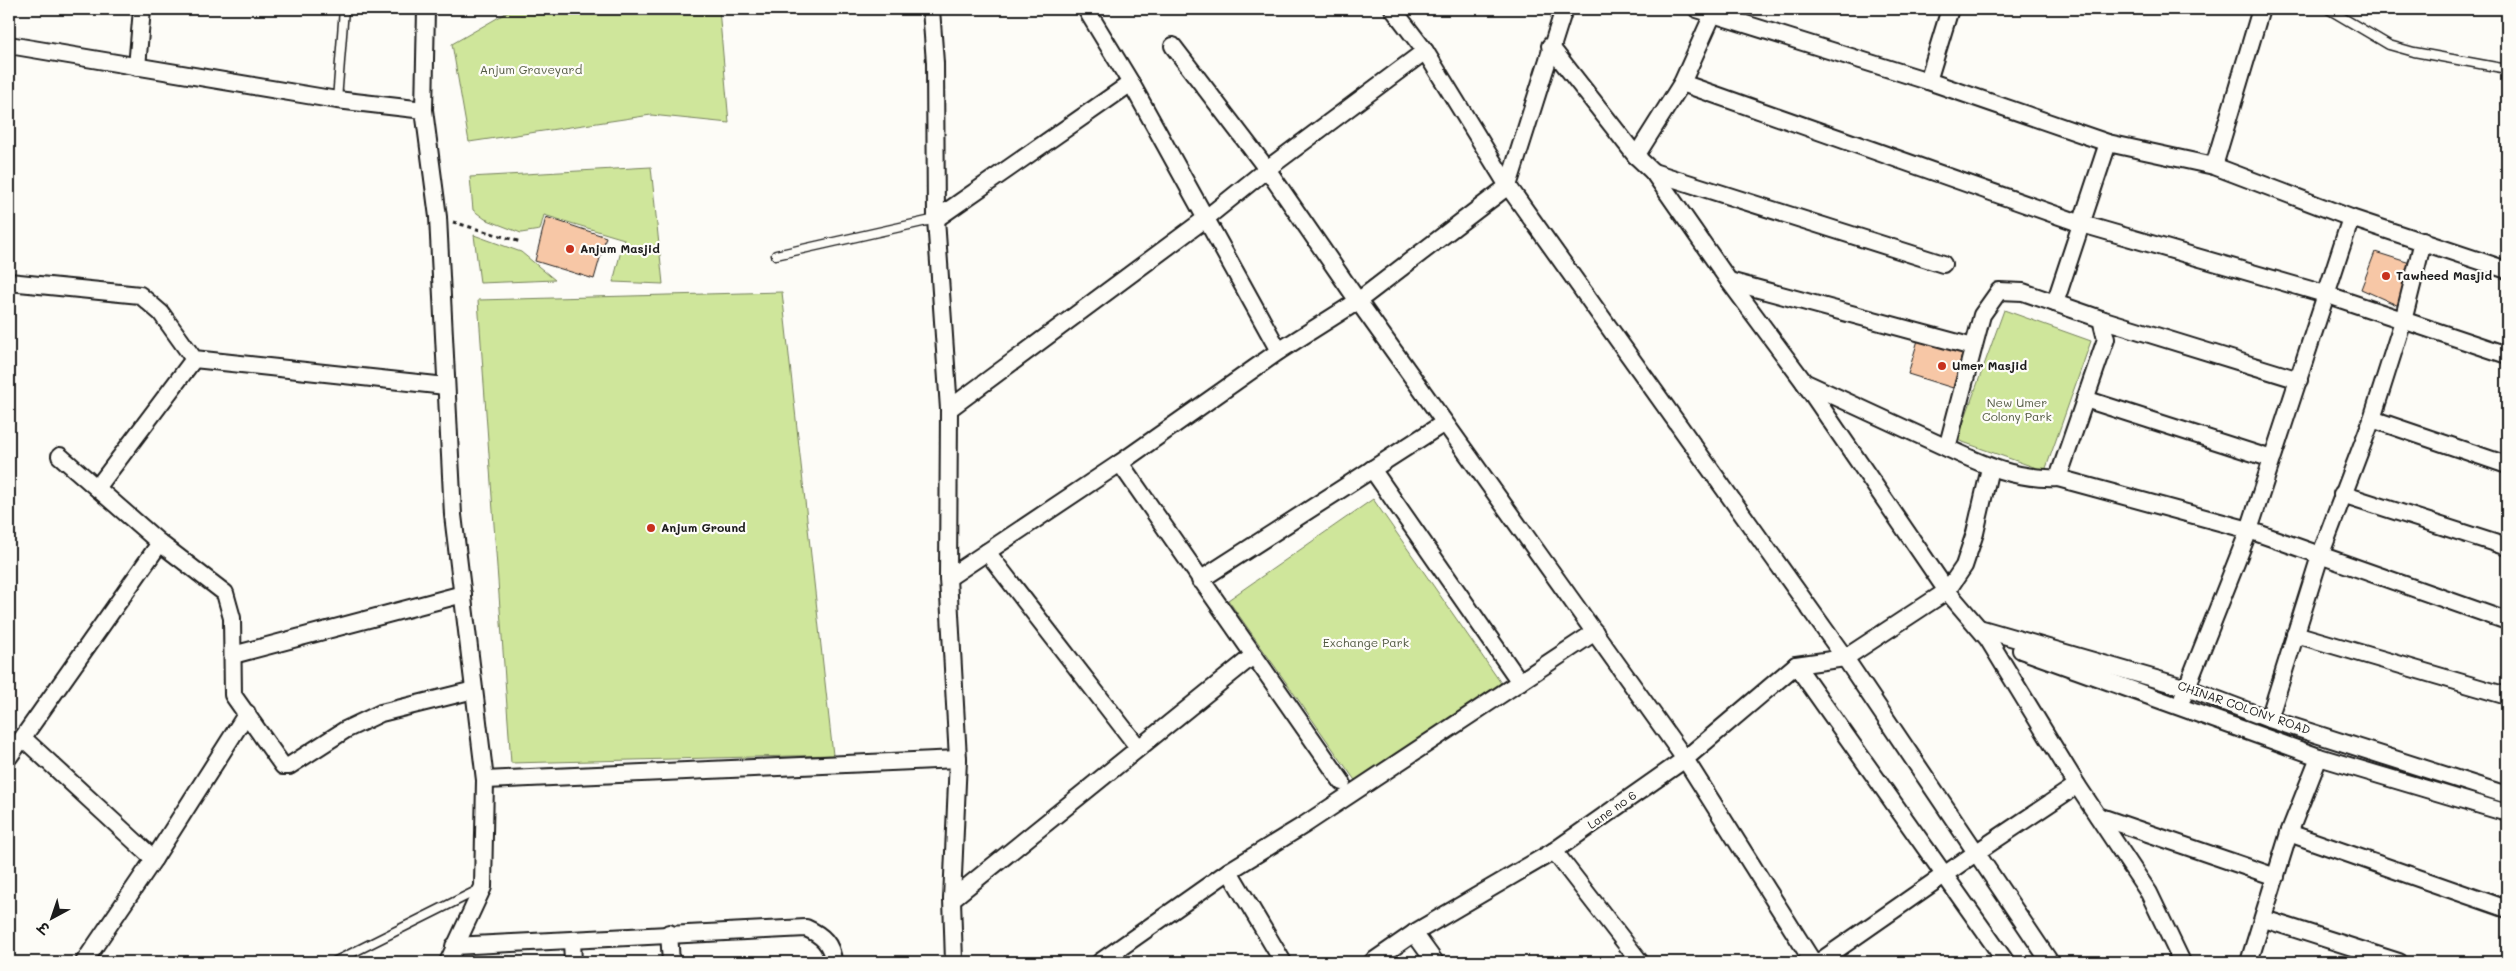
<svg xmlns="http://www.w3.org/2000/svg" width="2516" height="971" viewBox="0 0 2516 971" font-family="Mali,'Playpen Sans Deva',sans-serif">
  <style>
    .green { fill: #cfe69b; stroke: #76815c }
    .building { fill: #f7c7a6; stroke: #1c1c1c }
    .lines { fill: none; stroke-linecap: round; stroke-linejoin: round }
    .service-casing { stroke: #1c1c1c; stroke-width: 11 }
    .minor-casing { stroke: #1c1c1c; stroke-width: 20 }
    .path { stroke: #1c1c1c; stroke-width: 3; stroke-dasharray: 4 4; stroke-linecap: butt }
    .service { stroke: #fdfcf7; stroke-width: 8 }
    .minor { stroke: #fdfcf7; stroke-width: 16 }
    .poi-dot { fill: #c8321e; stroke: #fdfcf7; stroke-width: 2 }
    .labels { text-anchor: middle; stroke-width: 4.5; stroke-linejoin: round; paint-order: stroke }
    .park-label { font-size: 12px; fill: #525942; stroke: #fdfcf7 }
    .poi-label { font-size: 12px; font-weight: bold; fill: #1c1c1c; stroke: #fdfcf7; text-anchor: start }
    .street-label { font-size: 12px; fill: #1c1c1c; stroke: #fdfcf7 }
  </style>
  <rect width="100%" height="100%" fill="#fdfcf7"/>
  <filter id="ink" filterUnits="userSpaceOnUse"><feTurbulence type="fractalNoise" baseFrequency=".02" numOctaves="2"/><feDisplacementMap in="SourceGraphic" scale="10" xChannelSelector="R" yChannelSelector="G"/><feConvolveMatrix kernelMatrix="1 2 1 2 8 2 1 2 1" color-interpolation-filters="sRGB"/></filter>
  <g filter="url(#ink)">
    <g class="green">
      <polygon points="513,9 719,9 729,123 651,115 469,142 452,44"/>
      <polygon points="651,167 663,284 613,282 624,239 544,215 540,230 521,233 485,219 473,210 470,177"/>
      <polygon points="474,235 521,252 555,280 480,283"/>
      <polygon points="782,292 833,755 511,763 478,300"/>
      <polygon points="2004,310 2091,341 2045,471 1957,440"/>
      <polygon points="1373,499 1503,686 1359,786 1228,600"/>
    </g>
    <g class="building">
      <polygon points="546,217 606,237 594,279 535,261"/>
      <polygon points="2375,252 2410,263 2399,306 2361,289"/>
      <polygon points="1918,340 1963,353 1953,388 1908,374"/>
    </g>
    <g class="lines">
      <defs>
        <g id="service">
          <polyline points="2328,9 2389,45 2414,52 2507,69"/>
          <polyline points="337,100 344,9"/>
          <polyline points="776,255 936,219"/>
          <polyline points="334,962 480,889"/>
        </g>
        <g id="minor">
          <polyline points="931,9 935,63 936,219 949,409 948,578 958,759 952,899 954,962"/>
          <polyline points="1086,9 1131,83 1279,351"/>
          <polyline points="1393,9 1425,51 1508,186 1845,658 2050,962"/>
          <polyline points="1697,9 1928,81 2108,143 2214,166 2351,218 2507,270"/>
          <polyline points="9,45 337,100 424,110 438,217 453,515 485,780 483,887 448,962"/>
          <polyline points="1173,46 1267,169 1358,301 1685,759 1813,962"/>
          <polyline points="1550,46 1636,156 1653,172 1729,281 1804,382 1947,591 1988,639 2077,785 2149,893 2182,962"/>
          <polyline points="137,67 142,9"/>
          <polyline points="1928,81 1950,9"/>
          <polyline points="1682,83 2082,224 2325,294 2507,355"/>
          <polyline points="424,110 426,9"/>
          <polyline points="1636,156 1682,83 1713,14"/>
          <polyline points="2214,166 2261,9"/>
          <polyline points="1653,172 1943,264"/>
          <polyline points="936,219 1131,83"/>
          <polyline points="1729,281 1973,347"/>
          <polyline points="9,282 140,295 161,313 194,359 446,386"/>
          <path d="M 1999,291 L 2023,292 L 2101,319 L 2106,339 L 2058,478 C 2016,480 1984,465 1947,448 L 1982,315 Z"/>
          <polyline points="2055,303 2108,143"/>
          <polyline points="2101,319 2299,380"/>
          <polyline points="1804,382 1947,448"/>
          <polyline points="2085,399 2272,459"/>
          <polyline points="949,409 1205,219 1267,169 1425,51"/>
          <polyline points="2372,419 2507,465"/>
          <polyline points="60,456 160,543 225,593 232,618 233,695 283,766 289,766 345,730 381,713 474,690"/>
          <polyline points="1120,463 1342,782"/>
          <polyline points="1372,469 1520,682"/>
          <polyline points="2058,478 2249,530 2507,621"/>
          <polyline points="97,488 194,359"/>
          <polyline points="2342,494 2507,547"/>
          <polyline points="987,552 1138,747"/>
          <polyline points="948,578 1120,463 1279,351 1358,301 1508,186 1564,9"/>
          <polyline points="1200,580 1444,423"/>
          <polyline points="1979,628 2187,688 2269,719 2507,795"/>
          <polyline points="2295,634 2507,696"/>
          <polyline points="2021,650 2319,757 2507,813"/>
          <polyline points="233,655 463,594"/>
          <polyline points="1796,665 2006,962"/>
          <polyline points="2183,697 2249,530 2351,218"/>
          <polyline points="2269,719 2320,556 2372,419 2403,321 2423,241"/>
          <polyline points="23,738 154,859"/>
          <polyline points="9,757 160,543"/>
          <polyline points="485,780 958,759"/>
          <polyline points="2098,816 2276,877"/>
          <polyline points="2289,833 2507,909"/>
          <polyline points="1554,851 1640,962"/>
          <polyline points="1229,871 1283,962"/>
          <polyline points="952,899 1254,655"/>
          <polyline points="2264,919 2399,962"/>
          <polyline points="669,933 671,962"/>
          <polyline points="1414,933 1435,962"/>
          <polyline points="572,941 573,962"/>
          <path d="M 454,946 L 806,928 C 822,935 832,944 833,962"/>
          <polyline points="84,962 154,859 247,713"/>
          <polyline points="1100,962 1229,871 1304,825 1595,632"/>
          <polyline points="1372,962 1414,933 1554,851 1685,759 1796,665 1845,658 1947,591 1964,566 1975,533 1990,468"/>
          <polyline points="1819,962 1977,852 2077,785"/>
          <polyline points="2249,962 2289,833 2319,757"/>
        </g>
      </defs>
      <use href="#service" class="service-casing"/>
      <use href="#minor" class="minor-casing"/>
      <polyline class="path" points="453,222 521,242"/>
      <use href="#service" class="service"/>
      <use href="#minor" class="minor"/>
    </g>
  </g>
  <g class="poi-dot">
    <circle cx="570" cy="249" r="5"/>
    <circle cx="2386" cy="276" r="5"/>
    <circle cx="1942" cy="366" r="5"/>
    <circle cx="651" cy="528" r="5"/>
  </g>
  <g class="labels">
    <g class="park-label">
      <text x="531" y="74">Anjum Graveyard</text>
      <text x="2017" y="407">New Umer<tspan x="2017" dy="14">Colony Park</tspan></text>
      <text x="1366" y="647">Exchange Park</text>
    </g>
    <g class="poi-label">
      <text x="580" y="253">Anjum Masjid</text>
      <text x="2396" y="280">Tawheed Masjid</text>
      <text x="1952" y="370">Umer Masjid</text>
      <text x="661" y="532">Anjum Ground</text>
    </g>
    <g class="street-label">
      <text transform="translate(2244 708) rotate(19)" y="4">CHINAR COLONY ROAD</text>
      <text transform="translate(1612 810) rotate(-35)" y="4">Lane no 6</text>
    </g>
  </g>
  <rect width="2516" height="971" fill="none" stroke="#fdfcf7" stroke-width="30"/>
  <rect x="15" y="15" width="2486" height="941" fill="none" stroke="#1c1c1c" stroke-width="2" filter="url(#ink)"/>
  <g transform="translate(52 918) rotate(220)" stroke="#fdfcf7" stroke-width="4" paint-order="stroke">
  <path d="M0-4L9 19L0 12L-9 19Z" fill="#1c1c1c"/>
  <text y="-8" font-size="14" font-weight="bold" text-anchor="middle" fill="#1c1c1c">उ</text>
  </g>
</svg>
